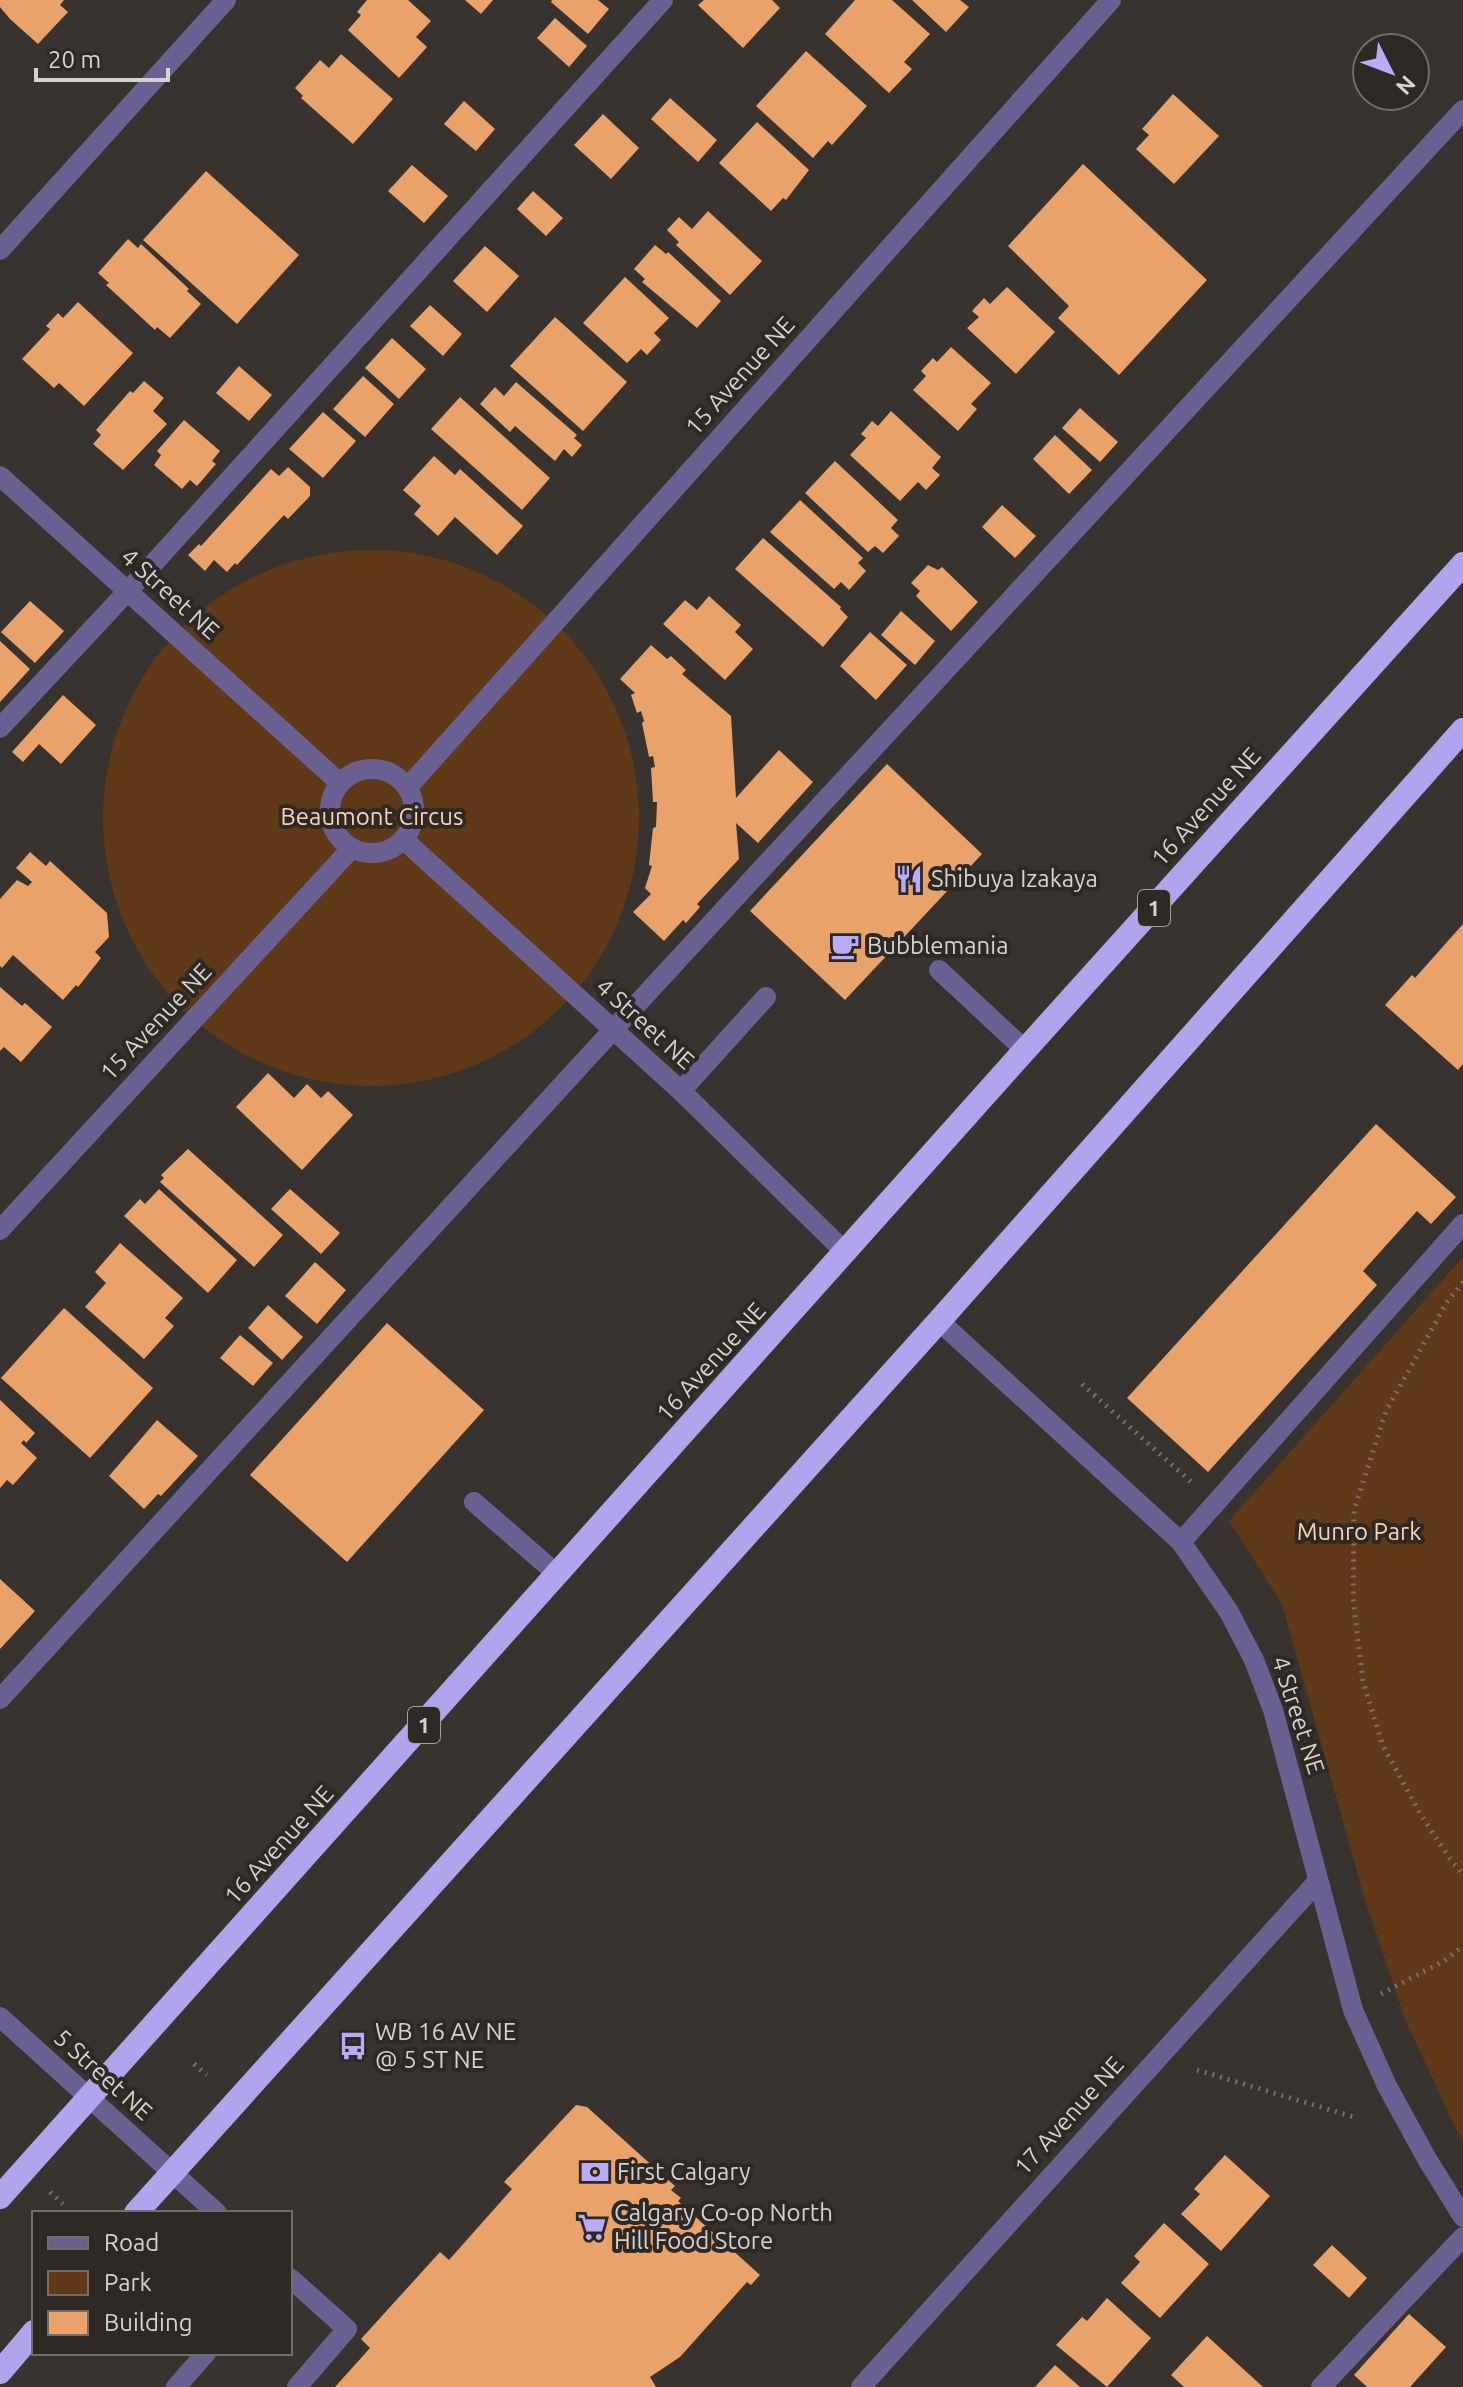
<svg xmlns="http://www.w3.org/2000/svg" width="1463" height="2387" viewBox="0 0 1463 2387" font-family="Ubuntu,sans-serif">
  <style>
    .green { fill: #603918 }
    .building { fill: #e8a26a }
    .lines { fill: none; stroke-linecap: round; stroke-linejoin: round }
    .path { stroke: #76706d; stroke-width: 5; stroke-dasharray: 2 6; stroke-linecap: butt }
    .minor { stroke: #6a6192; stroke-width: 20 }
    .highway { stroke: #b1a4ec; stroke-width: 24 }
    .labels { text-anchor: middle; stroke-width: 8; stroke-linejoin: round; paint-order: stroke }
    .shield { fill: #2f2925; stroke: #a49f9c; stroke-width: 2 }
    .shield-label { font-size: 22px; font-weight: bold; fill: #d6d2cf }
    .street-label { font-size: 24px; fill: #d6d2cf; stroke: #2f2925 }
    .park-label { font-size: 24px; fill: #f7d2b6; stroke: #2f2925 }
    .poi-label { font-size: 24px; fill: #d6d2cf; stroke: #2f2925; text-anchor: start }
  </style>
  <rect width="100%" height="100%" fill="#39332f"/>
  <g class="green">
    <circle cx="371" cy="818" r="268"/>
    <polygon points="1463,1257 1463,2144 1405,2019 1365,1900 1282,1604 1229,1521"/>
  </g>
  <g class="building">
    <polygon points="0,0 64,0 60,5 68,12 38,44 10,19 0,7"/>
    <polygon points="367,0 408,0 431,21 416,37 427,47 399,78 348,30 361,15 357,12"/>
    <polygon points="465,0 493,0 481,14"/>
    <polygon points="552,0 598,0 609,9 588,34 551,2"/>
    <polygon points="704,0 772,0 780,8 743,48 698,5"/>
    <polygon points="855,0 892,0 930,34 904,62 912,69 889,93 825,34"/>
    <polygon points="912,0 960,0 969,7 946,32"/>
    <polygon points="555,18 587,46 569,67 537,38"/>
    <polygon points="806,51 867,106 832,145 828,141 813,158 756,106"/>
    <polygon points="341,54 393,99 353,144 301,98 303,96 295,88 320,60 329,68"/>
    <polygon points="1173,94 1219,136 1174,184 1136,149 1149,135 1142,129"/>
    <polygon points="670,98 717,140 698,162 651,119"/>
    <polygon points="464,101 495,129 476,151 444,124"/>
    <polygon points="603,114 639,148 611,179 574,145"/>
    <polygon points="757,122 809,170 786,200 783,198 771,211 719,163"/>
    <polygon points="1083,164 1207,280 1119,375 1058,318 1069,306 1008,246"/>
    <polygon points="412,165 448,196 424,223 388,191"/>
    <polygon points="206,171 299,255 237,324 143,240"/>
    <polygon points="533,191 563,218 546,236 517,209"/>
    <polygon points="708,211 762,261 730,295 676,245 679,242 667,230 679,217 692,229"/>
    <polygon points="128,239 138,248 141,244 189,289 187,291 201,304 170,338 157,327 155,330 106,285 109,283 98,273"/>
    <polygon points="655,245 666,254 668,252 721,301 697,328 642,282 645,279 634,269"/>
    <polygon points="485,246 519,276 487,312 453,281"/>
    <polygon points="625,277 669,318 654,333 661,340 647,355 641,349 627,363 583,323"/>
    <polygon points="1007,287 1055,332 1016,374 967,328 979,317 972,311 984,298 990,304"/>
    <polygon points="78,302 133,353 84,406 59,383 54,388 22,359 50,329 46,326 58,313 63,318"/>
    <polygon points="430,305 462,334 443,356 410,326"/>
    <polygon points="555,317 627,382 583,431 510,366"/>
    <polygon points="392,338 426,369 399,399 365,368"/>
    <polygon points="951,347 991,383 971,404 977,409 958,431 913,390 926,376 921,371 933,358 937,362"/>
    <polygon points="239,366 272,395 249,421 216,393"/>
    <polygon points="363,376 394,404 365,437 333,409"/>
    <polygon points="144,381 164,398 153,411 167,424 123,470 93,444 101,435 96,430 130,391 133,393"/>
    <polygon points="516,382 577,435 574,438 582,445 572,457 564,449 555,461 515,426 510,432 480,404 495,387 504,396"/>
    <polygon points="460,397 550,478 522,510 431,429"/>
    <polygon points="1080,408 1118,442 1100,462 1062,428"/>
    <polygon points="891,411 941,457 932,468 940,475 926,490 918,482 900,501 850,455 866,438 861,434 872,421 878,426"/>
    <polygon points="323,412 356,441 323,478 289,449"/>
    <polygon points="184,420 220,451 212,461 216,464 197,486 190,480 182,489 154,465 161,455 157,451"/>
    <polygon points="1055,435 1092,470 1069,494 1033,459"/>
    <polygon points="434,456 455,475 460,469 523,526 497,555 455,517 438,536 414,514 421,506 403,490"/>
    <polygon points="835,461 898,520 891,528 899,536 883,553 875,546 868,552 805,493"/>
    <polygon points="288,467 310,487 310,496 288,519 284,515 237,565 235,563 227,572 214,560 205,571 188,555 199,544 201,546 271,469 279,476"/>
    <polygon points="800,500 863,558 858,563 866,571 849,590 841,582 834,589 770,532"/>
    <polygon points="1002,505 1036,536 1015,558 982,527"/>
    <polygon points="763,538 841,607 840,609 848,617 823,647 735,569"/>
    <polygon points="928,565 938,570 942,567 978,602 951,631 916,596 920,591 911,583"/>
    <polygon points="709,596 741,625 735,632 753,649 725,680 663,624 685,600 697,610"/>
    <polygon points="30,601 64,631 35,663 1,632"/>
    <polygon points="901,611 935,641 915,665 881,635"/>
    <polygon points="870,632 907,665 876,700 840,666"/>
    <polygon points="0,641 30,669 0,702"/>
    <polygon points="651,645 667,659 671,656 686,670 682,674 731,716 736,798 779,750 813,782 758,843 736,823 739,859 697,904 700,907 686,923 683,920 664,941 633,912 651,894 645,888 652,866 649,865 653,828 656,827 657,802 653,802 651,768 655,767 653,756 649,757 642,723 644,721 641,711 637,713 631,695 635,693 620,679"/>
    <polygon points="63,695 96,725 61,764 39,744 23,762 12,752"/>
    <polygon points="887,764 982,854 845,1000 750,911"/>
    <polygon points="30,852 46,866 50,861 107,913 109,937 95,952 101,958 78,987 76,985 63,1000 13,955 2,968 0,966 0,899 17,880 28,886 32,882 16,868"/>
    <polygon points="1463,924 1463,1064 1458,1070 1385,1005 1412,975 1415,978"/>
    <polygon points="0,987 22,1006 25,1003 52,1027 21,1062 4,1047 0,1051"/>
    <polygon points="268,1073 294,1098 307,1084 321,1098 328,1091 353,1115 302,1170 236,1107"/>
    <polygon points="1376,1124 1456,1197 1431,1224 1417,1211 1363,1271 1377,1285 1208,1472 1127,1398"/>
    <polygon points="188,1149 283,1235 254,1267 160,1182 164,1178 161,1175"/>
    <polygon points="159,1189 237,1260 208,1293 124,1216 140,1199 145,1204"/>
    <polygon points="290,1189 340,1233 321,1254 271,1209"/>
    <polygon points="120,1243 183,1298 165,1318 174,1326 144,1359 85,1307 106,1283 95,1272"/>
    <polygon points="315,1262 346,1290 317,1324 285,1296"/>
    <polygon points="268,1305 303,1337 282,1360 248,1328"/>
    <polygon points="64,1308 153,1388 90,1458 1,1378"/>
    <polygon points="387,1323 484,1410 347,1562 250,1475"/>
    <polygon points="240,1335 273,1363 253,1386 220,1358"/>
    <polygon points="0,1400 35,1433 26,1443 24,1440 21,1443 37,1458 13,1485 7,1480 0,1488"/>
    <polygon points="157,1420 198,1456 161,1496 158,1494 144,1509 109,1476"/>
    <polygon points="0,1579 35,1611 0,1649"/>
    <polygon points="576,2105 587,2107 675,2186 671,2190 681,2198 678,2201 760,2275 751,2285 747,2282 680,2357 650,2377 656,2387 335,2387 370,2348 361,2339 440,2252 449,2260 512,2189 504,2182"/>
    <polygon points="1225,2155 1270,2196 1221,2251 1181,2214 1200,2194 1194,2189"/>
    <polygon points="1164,2223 1209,2264 1160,2318 1121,2283 1140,2262 1134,2256"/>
    <polygon points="1332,2245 1367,2278 1349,2298 1313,2265"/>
    <polygon points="1107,2298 1151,2338 1107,2387 1056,2345 1082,2317 1087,2321"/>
    <polygon points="1409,2314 1446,2347 1410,2387 1367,2387 1354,2375"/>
    <polygon points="1207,2336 1263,2387 1184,2387 1171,2375"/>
    <polygon points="1055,2365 1080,2387 1035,2387"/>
  </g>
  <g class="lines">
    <g class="path">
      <polyline points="1463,1282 1447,1302 1386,1411 1354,1510 1353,1599 1363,1682 1383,1746 1421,1815 1450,1859 1463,1874"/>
      <polyline points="1082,1384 1191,1482"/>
      <polyline points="1381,1994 1444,1961 1463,1946"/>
      <polyline points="194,2064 207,2075"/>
      <polyline points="1197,2070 1357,2118"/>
      <polyline points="50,2192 63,2204"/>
    </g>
    <g class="minor">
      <polyline points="0,250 226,0"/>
      <polyline points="0,476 340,783"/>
      <polyline points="0,728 153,564 663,0"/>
      <circle cx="372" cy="811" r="42"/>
      <polyline points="408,787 1111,0"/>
      <polyline points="404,840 681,1091 846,1253"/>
      <polyline points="939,970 1025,1050"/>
      <polyline points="681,1091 766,997"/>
      <polyline points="0,1230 351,849"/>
      <polyline points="939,1321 1181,1542 1229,1612 1254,1660 1273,1710 1353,2010 1387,2086 1427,2159 1463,2217"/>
      <polyline points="474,1502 558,1575"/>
      <polyline points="1181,1542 1463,1224"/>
      <polyline points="0,1699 589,1056 1463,110"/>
      <polyline points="0,2017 217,2213"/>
      <polyline points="290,2278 347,2329 297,2387"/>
      <polyline points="176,2387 206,2353"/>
      <polyline points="861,2387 1318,1881"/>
      <polyline points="1321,2387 1463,2237"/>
    </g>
    <g class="highway">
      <polyline points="0,2197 1025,1050 1463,564"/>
      <polyline points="136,2213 939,1321 1463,730"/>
      <polyline points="0,2372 34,2332"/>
    </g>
  </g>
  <defs>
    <symbol id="restaurant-bare" viewBox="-9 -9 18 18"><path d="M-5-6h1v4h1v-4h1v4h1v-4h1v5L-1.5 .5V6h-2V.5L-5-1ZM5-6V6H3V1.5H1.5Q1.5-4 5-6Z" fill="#b9abf7" stroke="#2f2925" stroke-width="2.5" paint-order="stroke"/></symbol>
    <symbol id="cafe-bare" viewBox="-9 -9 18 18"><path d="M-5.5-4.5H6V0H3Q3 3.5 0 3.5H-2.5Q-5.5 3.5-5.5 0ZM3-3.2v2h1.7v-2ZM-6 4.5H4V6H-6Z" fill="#b9abf7" stroke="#2f2925" stroke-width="2.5" paint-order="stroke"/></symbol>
    <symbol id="bus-bare" viewBox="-9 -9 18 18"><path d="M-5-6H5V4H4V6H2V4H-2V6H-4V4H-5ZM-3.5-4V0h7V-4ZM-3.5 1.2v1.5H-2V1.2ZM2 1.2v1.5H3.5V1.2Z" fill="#b9abf7" stroke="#2f2925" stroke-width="2.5" paint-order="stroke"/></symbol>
    <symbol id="bank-bare" viewBox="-9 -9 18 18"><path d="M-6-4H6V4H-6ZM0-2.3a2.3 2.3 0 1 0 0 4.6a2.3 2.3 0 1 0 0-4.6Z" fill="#b9abf7" stroke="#2f2925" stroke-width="2.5" paint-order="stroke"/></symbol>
    <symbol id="supermarket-bare" viewBox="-9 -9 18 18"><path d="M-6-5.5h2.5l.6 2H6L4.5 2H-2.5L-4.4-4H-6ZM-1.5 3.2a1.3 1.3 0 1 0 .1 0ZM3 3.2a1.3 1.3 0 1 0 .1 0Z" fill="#b9abf7" stroke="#2f2925" stroke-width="2.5" paint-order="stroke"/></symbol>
  </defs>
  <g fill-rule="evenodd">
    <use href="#restaurant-bare" x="889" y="859" width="40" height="40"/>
    <use href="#cafe-bare" x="825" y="926" width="40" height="40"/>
    <use href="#bus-bare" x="333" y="2026" width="40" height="40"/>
    <use href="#bank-bare" x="575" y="2152" width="40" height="40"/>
    <use href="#supermarket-bare" x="572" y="2207" width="40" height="40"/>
  </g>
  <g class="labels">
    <g class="shield">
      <rect x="1138" y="890" width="32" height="36" rx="6"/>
      <rect x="408" y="1707" width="32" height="36" rx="6"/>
    </g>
    <g class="shield-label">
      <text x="1154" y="916">1</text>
      <text x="424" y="1733">1</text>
    </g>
    <g class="street-label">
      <text transform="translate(740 376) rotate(-48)" y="8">15 Avenue NE</text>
      <text transform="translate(170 594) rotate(42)" y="8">4 Street NE</text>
      <text transform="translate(1206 807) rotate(-48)" y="8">16 Avenue NE</text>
      <text transform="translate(156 1022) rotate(-47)" y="8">15 Avenue NE</text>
      <text transform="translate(645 1024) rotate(42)" y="8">4 Street NE</text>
      <text transform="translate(711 1362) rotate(-48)" y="8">16 Avenue NE</text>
      <text transform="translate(1298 1715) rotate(72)" y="8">4 Street NE</text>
      <text transform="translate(279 1845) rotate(-48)" y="8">16 Avenue NE</text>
      <text transform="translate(103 2075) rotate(42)" y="8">5 Street NE</text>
      <text transform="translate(1069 2116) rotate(-48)" y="8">17 Avenue NE</text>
    </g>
    <g class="park-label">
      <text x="372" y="825">Beaumont Circus</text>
      <text x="1359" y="1540">Munro Park</text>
    </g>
    <g class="poi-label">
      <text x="931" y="887">Shibuya Izakaya</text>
      <text x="867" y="954">Bubblemania</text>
      <text x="375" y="2040">WB 16 AV NE<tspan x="375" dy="28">@ 5 ST NE</tspan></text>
      <text x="617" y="2180">First Calgary</text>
      <text x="614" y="2221">Calgary Co-op North<tspan x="614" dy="28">Hill Food Store</tspan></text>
    </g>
  </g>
  <rect x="32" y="2211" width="260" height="144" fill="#2f2925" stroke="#726d69" stroke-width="2"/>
  <rect x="48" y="2237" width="40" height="12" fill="#6a6192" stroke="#726d69" stroke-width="2"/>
  <text x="104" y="2251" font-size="24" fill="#d6d2cf">Road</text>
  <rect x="48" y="2271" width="40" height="24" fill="#603918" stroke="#726d69" stroke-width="2"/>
  <text x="104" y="2291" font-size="24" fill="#d6d2cf">Park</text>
  <rect x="48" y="2311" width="40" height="24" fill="#e8a26a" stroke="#726d69" stroke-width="2"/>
  <text x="104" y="2331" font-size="24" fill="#d6d2cf">Building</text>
  <g transform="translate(1391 72) rotate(132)"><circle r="38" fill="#2f2925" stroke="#726d69" stroke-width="2"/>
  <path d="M0-6L14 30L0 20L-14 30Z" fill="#b9abf7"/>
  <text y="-12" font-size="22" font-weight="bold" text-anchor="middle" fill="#d6d2cf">N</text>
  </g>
  <path d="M36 68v12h132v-12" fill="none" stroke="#d6d2cf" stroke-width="4"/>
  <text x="48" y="68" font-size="24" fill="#d6d2cf" stroke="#2f2925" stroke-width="6" paint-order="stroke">20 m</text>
</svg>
